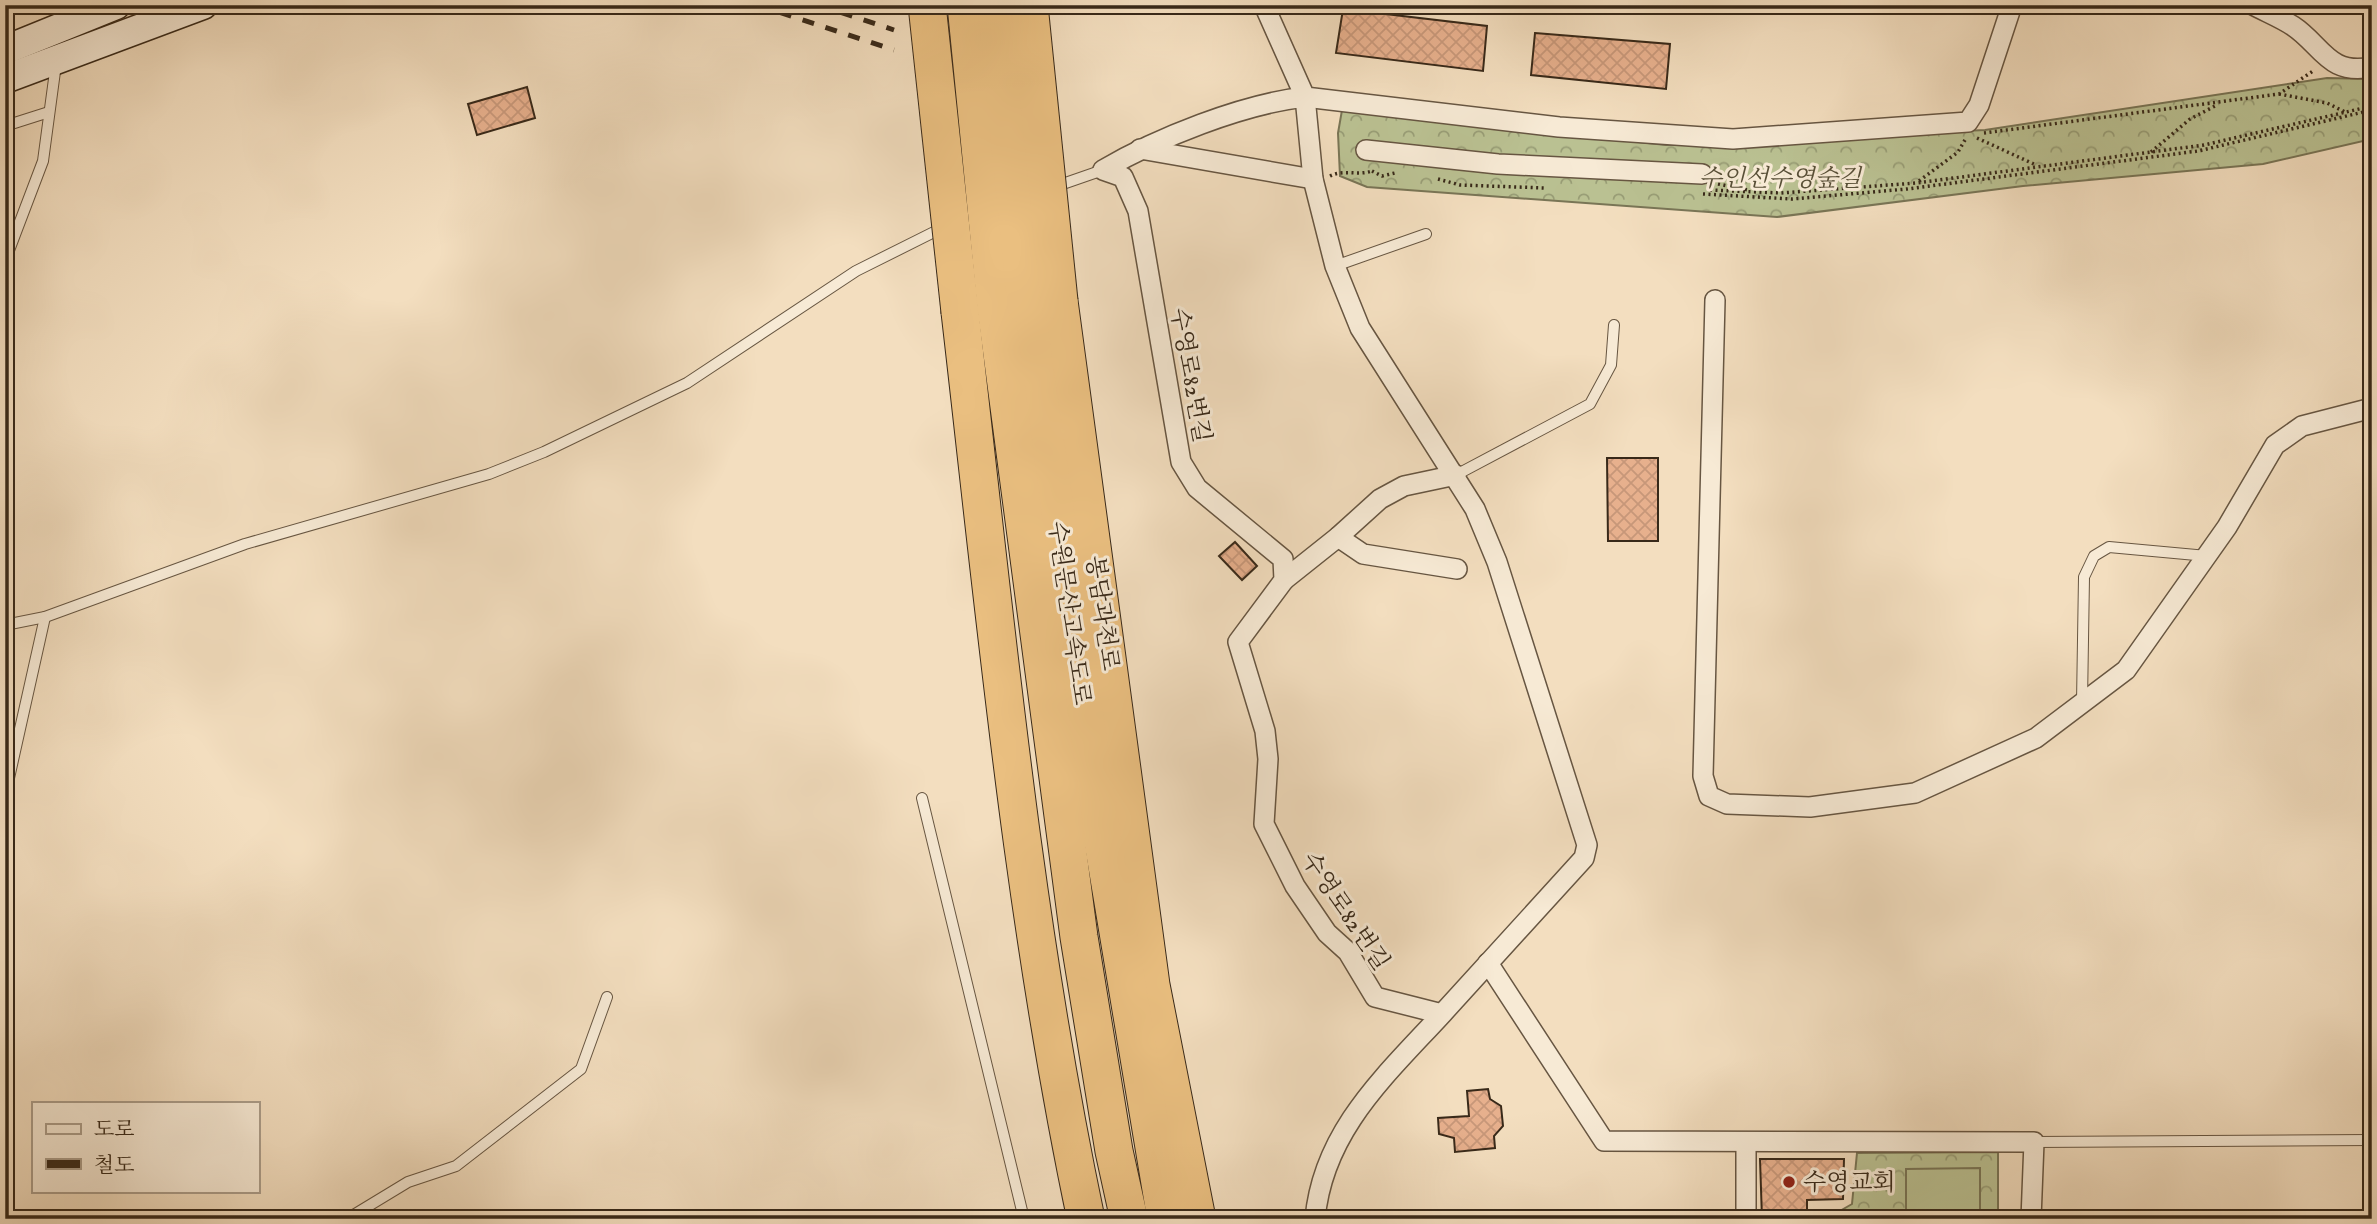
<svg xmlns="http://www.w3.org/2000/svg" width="2377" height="1224" viewBox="0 0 2377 1224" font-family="'IM FELL English','Noto Serif KR',serif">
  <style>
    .forest { fill: url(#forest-crowns); stroke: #797556; stroke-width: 2 }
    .garden { fill: #bac192; stroke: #797556; stroke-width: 2 }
    .building { fill: url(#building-cross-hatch); stroke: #382919; stroke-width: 2 }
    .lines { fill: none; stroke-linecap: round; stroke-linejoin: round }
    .lane-casing { stroke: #675642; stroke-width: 12 }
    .street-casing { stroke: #675642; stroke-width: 22 }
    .secondary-casing { stroke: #382919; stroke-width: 31 }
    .highway-casing { stroke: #382919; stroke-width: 39 }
    .path { stroke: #382919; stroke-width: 3.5; stroke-dasharray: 2 3.5; stroke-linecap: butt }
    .lane { stroke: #f7ead5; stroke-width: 10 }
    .street { stroke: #f7ead5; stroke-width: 19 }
    .secondary { stroke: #f7ead5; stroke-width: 28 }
    .highway { stroke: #eabf80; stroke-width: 37 }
    .rail { stroke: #382919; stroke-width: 5; stroke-dasharray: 12 12; stroke-linecap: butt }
    .highway-bridge-casing { stroke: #382919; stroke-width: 39; stroke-linecap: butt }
    .highway-bridge { stroke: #eabf80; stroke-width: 37 }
    .poi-dot { fill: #8f2418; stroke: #f7ead5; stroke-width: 2.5 }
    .labels { text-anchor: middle; stroke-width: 6; stroke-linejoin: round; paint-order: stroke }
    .park-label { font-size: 24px; font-style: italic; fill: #584f37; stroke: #f7ead5 }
    .street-label { font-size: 24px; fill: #382919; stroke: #f7ead5 }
    .poi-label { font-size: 24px; fill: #382919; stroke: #f7ead5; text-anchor: start }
  </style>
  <defs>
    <pattern id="forest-crowns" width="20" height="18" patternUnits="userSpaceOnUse" patternTransform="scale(1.75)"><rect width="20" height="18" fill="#bac192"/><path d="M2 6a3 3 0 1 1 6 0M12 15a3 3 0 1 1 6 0" fill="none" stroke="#989d76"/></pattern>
    <pattern id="building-cross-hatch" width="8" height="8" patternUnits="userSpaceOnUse" patternTransform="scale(1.75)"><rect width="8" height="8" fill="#e7b08d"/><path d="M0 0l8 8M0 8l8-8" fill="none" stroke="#c79779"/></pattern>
  </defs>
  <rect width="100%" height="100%" fill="#f3debf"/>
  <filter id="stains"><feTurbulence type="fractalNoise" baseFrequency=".00286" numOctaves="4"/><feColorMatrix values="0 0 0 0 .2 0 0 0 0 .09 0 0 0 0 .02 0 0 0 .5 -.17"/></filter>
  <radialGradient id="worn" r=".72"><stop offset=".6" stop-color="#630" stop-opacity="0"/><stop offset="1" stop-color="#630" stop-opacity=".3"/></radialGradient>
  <g class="forest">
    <polygon points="2327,78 2372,79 2372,139 2263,164 2023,186 1777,217 1367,187 1340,176 1338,133 1342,110 1666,145 1985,130"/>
    <polygon points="1998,1152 1998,1219 1826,1219 1852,1204 1857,1153"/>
  </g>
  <polygon class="garden" points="1980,1168 1980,1219 1906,1219 1906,1169"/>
  <g class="building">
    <polygon points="1343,9 1487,26 1483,71 1336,53"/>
    <polygon points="1535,33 1670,44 1666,89 1531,75"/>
    <polygon points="527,87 535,118 477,135 468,104"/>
    <polygon points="1607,458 1658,458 1658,541 1608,541"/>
    <polygon points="1235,542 1257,566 1242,580 1219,556"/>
    <polygon points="1488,1089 1490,1099 1501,1106 1503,1126 1494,1136 1495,1148 1455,1152 1454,1138 1439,1134 1438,1118 1469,1116 1467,1091"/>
    <polygon points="1760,1159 1844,1159 1843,1199 1807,1200 1807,1219 1762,1219"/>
  </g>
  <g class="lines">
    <defs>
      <g id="lane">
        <polyline points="56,25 63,5"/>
        <polyline points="5,126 49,112"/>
        <polyline points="1054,187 1103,170"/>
        <polyline points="5,261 43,161 56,64"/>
        <polyline points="1335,266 1426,234"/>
        <polyline points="1456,475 1590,404 1611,365 1614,325"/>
        <polyline points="5,625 45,617 245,544 489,474 544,452 687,383 856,271 944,227"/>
        <polyline points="2082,702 2084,577 2094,556 2109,547 2207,556"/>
        <polyline points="5,796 45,617"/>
        <polyline points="922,798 1024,1219"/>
        <polyline points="2034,1142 2372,1140"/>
        <polyline points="347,1219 408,1182 456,1166 581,1069 607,997"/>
      </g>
      <g id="street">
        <polyline points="1264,5 1305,97 1559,127 1733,139 1968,122 1979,105 2012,5"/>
        <path d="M 2253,5 C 2266,12 2281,18 2293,26 C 2322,45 2328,76 2372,67"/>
        <polyline points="1140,149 1313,179"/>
        <polyline points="1366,150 1498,164 1702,174"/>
        <polyline points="1715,300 1703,776 1709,796 1727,804 1810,807 1915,793 2036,738 2126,670 2227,527 2275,445 2302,426 2372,408"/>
        <polyline points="1338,537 1363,554 1457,569"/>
        <polyline points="1284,580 1338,537 1380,499 1404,486 1456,475"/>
        <polyline points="1488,963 1604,1141 2034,1142 2031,1219"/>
        <path d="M 1315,1219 C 1323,1131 1385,1076 1442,1014 L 1375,997 L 1348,952 L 1327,933 L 1295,886 L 1264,824 L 1268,759 L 1265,731 L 1238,642 L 1284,580 L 1283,559 L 1197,488 L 1181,462 L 1138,211 L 1123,177 L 1103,170 C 1157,138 1243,104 1305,97 L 1313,179 L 1335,266 L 1360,328 L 1475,509 L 1497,562 L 1587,845 L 1584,858 L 1442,1014"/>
        <polyline points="1746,1219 1746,1143"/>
      </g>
      <g id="secondary">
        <polyline points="5,50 116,5"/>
        <polyline points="5,79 203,5"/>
      </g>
      <g id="highway">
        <polyline points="1059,301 1151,985 1197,1219"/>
        <polyline points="1026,306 1103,842 1166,1219"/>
        <polyline points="996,308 1079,937 1114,1151 1129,1219"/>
        <path d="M 960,312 C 995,615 1023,920 1086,1219"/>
      </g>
    </defs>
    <use href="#lane" class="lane-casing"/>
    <use href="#street" class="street-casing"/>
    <use href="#secondary" class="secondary-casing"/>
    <use href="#highway" class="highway-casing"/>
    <g class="path">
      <polyline points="2279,94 2327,103 2345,112"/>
      <polyline points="1984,133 2279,94 2313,71"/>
      <polyline points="1977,138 2036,165"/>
      <polyline points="2151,152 2190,119 2215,106"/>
      <polyline points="1372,171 1382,176 1395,173"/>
      <path d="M 1330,176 C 1344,169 1357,176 1372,171"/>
      <polyline points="1438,179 1460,185 1545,188"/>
      <polyline points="1919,181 1958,152 1965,140"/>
      <polyline points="1718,184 1748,190"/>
      <polyline points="1710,190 1781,193 1916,183 2204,145 2372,106"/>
      <polyline points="1703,194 1792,199 1907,189 2198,151 2372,110"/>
    </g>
    <use href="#lane" class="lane"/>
    <use href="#street" class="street"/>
    <use href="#secondary" class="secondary"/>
    <use href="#highway" class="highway"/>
    <g class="rail">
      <polyline points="757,5 894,50"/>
      <polyline points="818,5 894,30"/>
    </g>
    <defs>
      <g id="highway-bridge">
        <polyline points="927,5 960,312"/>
        <polyline points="966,5 996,308"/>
        <polyline points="996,5 1026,306"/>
        <polyline points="1029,5 1059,301"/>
      </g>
    </defs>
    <use href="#highway-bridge" class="highway-bridge-casing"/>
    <use href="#highway-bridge" class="highway-bridge"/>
  </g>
  <circle class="poi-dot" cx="1789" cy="1182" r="7"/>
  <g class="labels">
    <g class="park-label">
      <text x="1780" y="186">수인선수영숲길</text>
    </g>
    <g class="street-label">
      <text transform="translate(1191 375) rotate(80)" y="8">수영로82번길</text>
      <text transform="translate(1070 613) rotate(82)" y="8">수원문산고속도로</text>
      <text transform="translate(1103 613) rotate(82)" y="8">봉담과천로</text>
      <text transform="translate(1346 911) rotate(56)" y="8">수영로82번길</text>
    </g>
    <g class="poi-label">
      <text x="1803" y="1190">수영교회</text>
    </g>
  </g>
  <rect width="2377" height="1224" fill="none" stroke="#f3debf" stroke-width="28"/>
  <rect x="7" y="7" width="2363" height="1210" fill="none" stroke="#382919" stroke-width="3.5"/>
  <rect x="14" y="14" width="2349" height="1196" fill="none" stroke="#382919" stroke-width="2"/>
  <rect x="32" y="1102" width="228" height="91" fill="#f7ead5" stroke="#ab9d8a" stroke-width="2"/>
  <rect x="46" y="1124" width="35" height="10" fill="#f7ead5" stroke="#ab9d8a" stroke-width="2"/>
  <text x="94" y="1136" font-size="21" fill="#382919">도로</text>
  <rect x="46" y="1159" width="35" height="10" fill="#382919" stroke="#ab9d8a" stroke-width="2"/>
  <text x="94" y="1172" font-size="21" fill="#382919">철도</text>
  <rect width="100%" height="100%" filter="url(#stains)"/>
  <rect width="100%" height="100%" fill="url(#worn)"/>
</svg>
